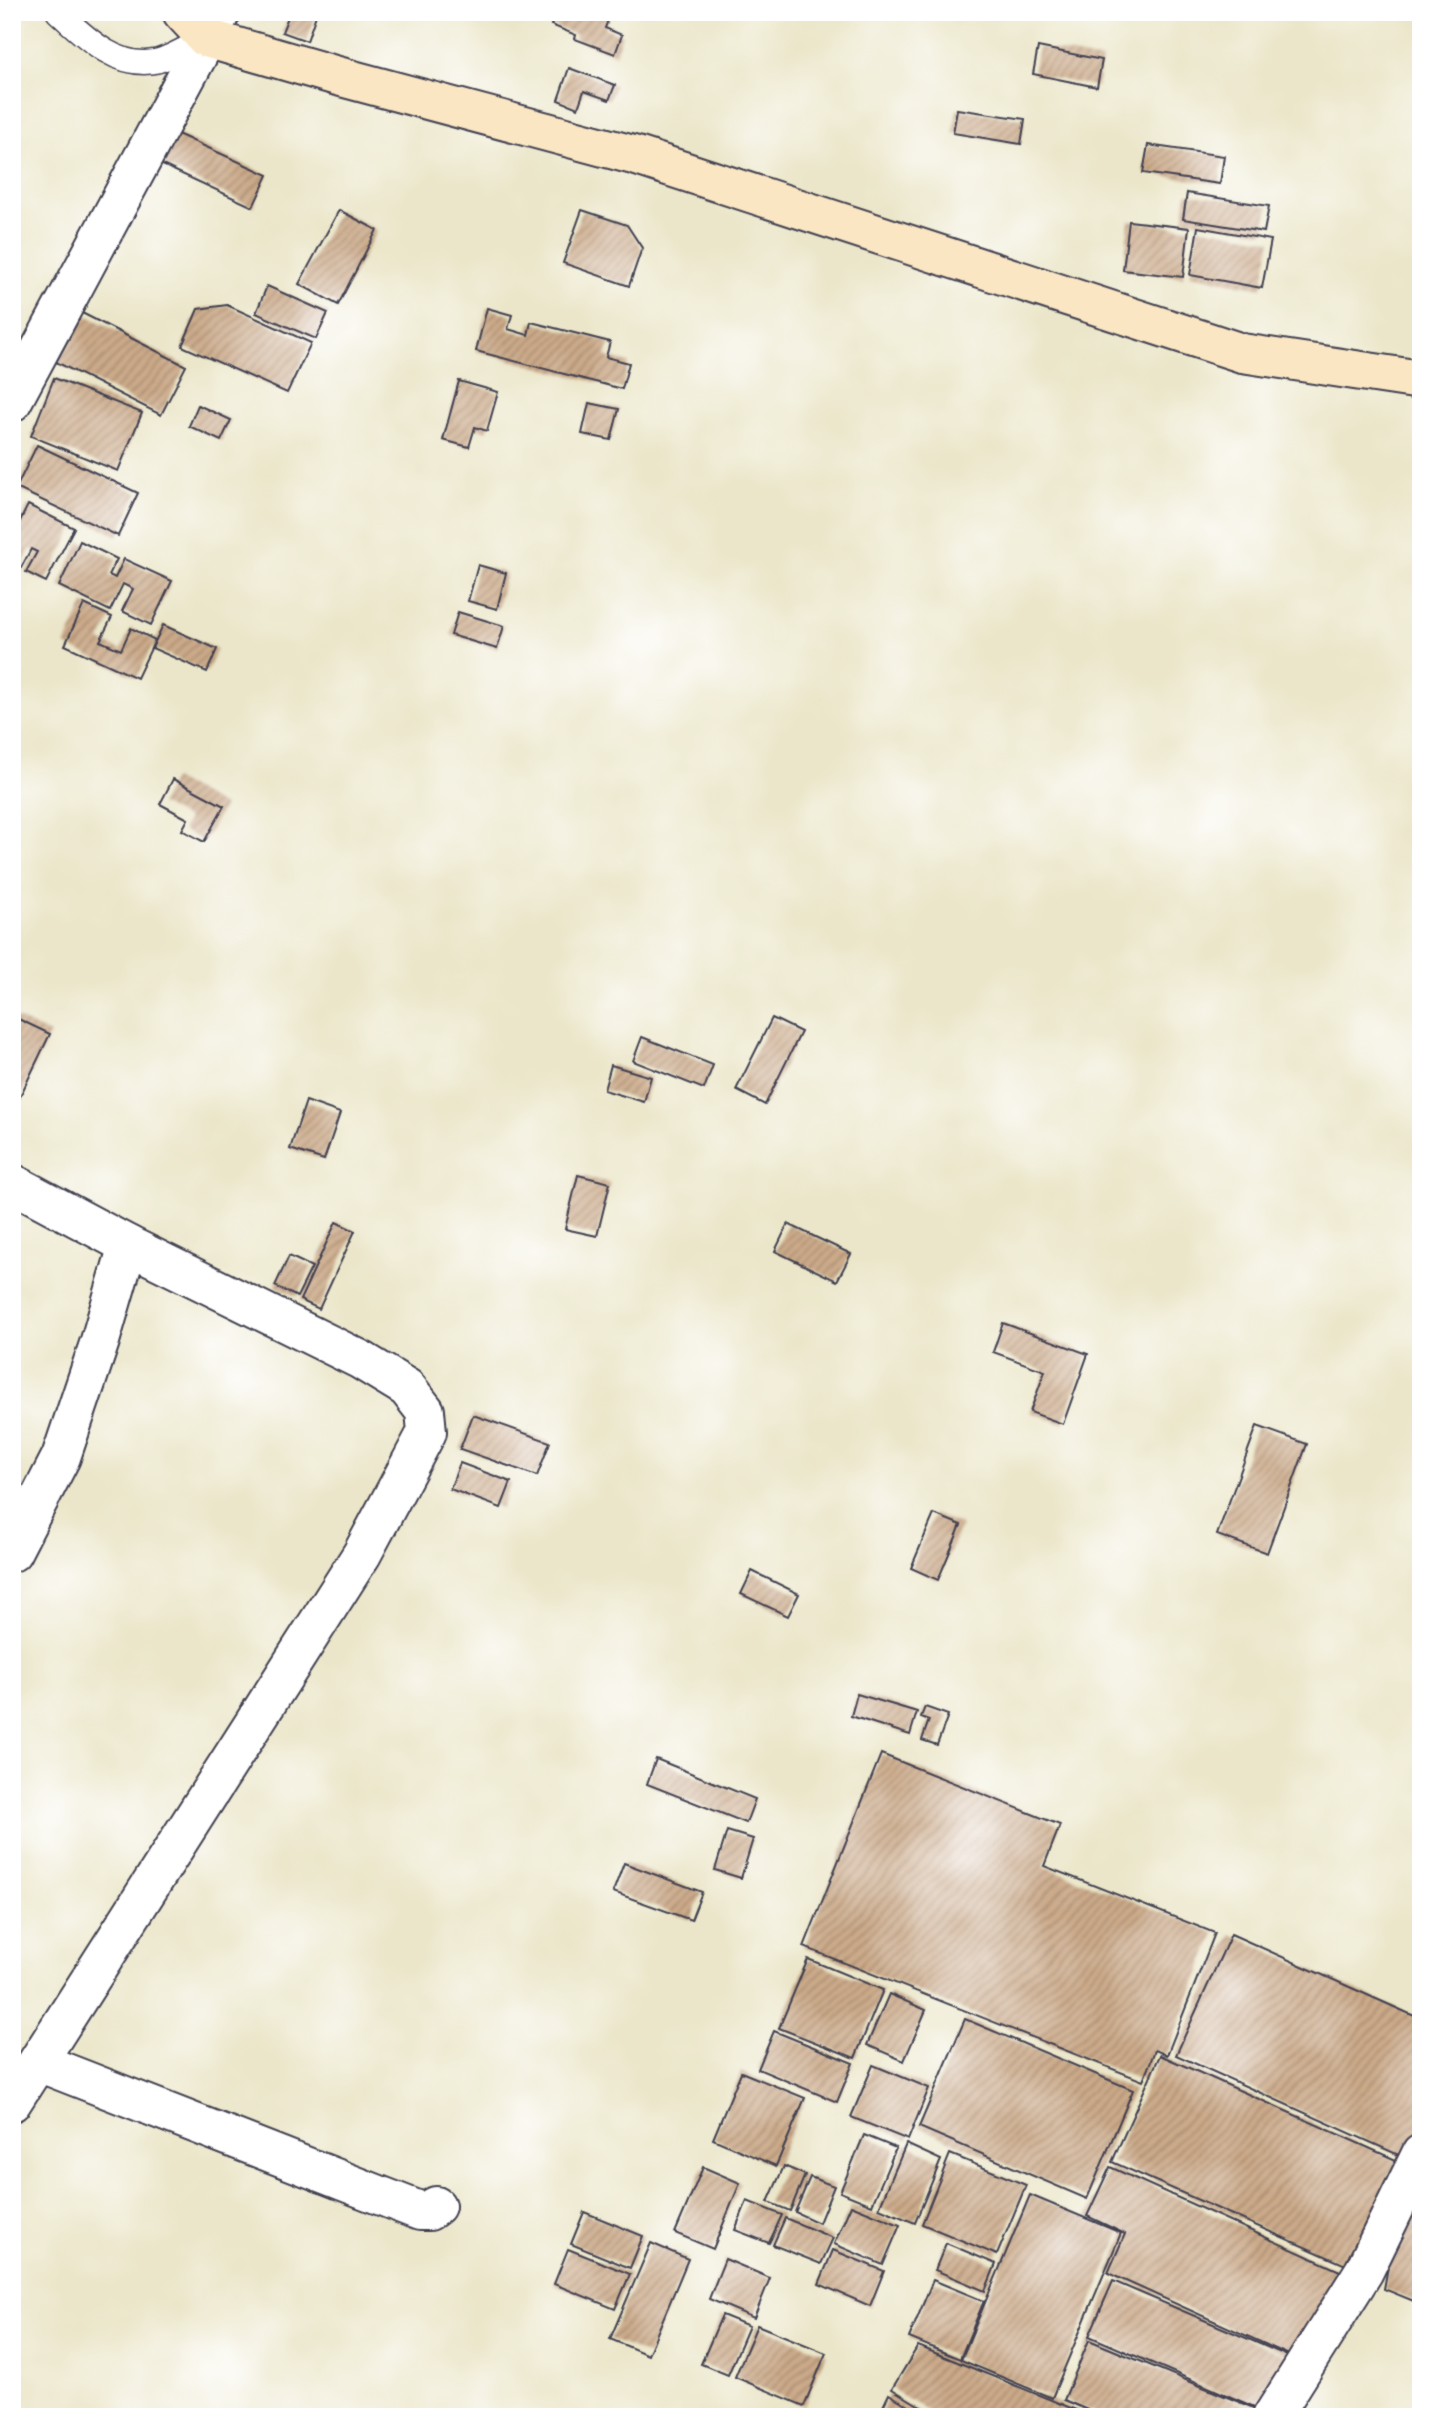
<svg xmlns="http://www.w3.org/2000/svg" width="1433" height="2429" viewBox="0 0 1433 2429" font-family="'Architects Daughter',sans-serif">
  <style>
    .building { fill: url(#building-hatch) }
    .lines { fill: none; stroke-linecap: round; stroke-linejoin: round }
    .lane-casing { stroke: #403f50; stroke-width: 26 }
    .street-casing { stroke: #403f50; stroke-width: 42 }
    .secondary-casing { stroke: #403f50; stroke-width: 42 }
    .lane { stroke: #fff; stroke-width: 23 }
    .street { stroke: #fff; stroke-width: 38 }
    .secondary { stroke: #fbe6c4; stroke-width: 38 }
  </style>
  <defs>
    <pattern id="building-hatch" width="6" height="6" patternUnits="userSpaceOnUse" patternTransform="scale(1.75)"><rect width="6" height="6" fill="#ccaa89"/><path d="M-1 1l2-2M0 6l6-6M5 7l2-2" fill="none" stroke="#a58a71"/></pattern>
  </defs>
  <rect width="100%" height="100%" fill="#fff"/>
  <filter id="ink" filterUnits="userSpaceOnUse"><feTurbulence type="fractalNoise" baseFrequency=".0143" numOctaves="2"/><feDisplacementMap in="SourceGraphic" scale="14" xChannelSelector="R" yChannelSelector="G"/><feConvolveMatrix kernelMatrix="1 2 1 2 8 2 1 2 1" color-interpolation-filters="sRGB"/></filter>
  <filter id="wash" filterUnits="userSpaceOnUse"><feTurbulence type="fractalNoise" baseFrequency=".00686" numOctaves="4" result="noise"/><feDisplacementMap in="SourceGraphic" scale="28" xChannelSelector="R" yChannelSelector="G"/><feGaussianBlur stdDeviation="1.57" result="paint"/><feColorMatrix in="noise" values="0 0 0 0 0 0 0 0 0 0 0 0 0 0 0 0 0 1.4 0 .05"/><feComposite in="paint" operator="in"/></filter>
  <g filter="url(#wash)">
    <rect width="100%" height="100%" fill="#ebe6c9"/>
    <g id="blocks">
      <g class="building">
        <polygon points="290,12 317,12 307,41 282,32"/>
        <polygon points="556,12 611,12 605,28 622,35 615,54 575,39 576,35 551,25"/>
        <polygon points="1038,47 1102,60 1097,87 1033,74"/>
        <polygon points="569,68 615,85 609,100 584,91 578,108 558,100"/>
        <polygon points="957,109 1025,119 1021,144 953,133"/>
        <polygon points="173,132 268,175 253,207 158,163"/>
        <polygon points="1148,145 1224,156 1220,184 1143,173"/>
        <polygon points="1187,193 1269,206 1264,232 1183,219"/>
        <polygon points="339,210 377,230 338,305 299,284"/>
        <polygon points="582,210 627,225 642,248 629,286 563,263"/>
        <polygon points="1129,221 1189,228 1183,277 1123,270"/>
        <polygon points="1198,227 1271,240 1262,288 1190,275"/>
        <polygon points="267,286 328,313 316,339 256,313"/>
        <polygon points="227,305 311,343 287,393 182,346 198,309"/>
        <polygon points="487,308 512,315 508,329 528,335 531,322 610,342 606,357 629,363 622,389 476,351"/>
        <polygon points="82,313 186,366 161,415 56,362"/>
        <polygon points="54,378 142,413 118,471 31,436"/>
        <polygon points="459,381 498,392 487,431 475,427 469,447 443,440"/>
        <polygon points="589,403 619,409 611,440 582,434"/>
        <polygon points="198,405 231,420 221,441 189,426"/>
        <polygon points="37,445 138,493 118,536 16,488"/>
        <polygon points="28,505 74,528 46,582 26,572 37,552 31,549 21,568 12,564 12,537"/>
        <polygon points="80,541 117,559 109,575 115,578 124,559 172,581 151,625 122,611 133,589 123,584 110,611 59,586"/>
        <polygon points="478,565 506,573 497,609 468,601"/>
        <polygon points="84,604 112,617 100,641 121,650 131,628 155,640 137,678 65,645"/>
        <polygon points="458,612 504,626 497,649 451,635"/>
        <polygon points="163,625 217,649 207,672 152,648"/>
        <polygon points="173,779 224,806 204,842 182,830 188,819 160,804"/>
        <polygon points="12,1016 50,1034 12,1113"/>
        <polygon points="772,1018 801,1032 765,1105 736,1090"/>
        <polygon points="642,1037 713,1065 704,1089 633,1061"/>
        <polygon points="611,1065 651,1077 644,1102 604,1090"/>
        <polygon points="306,1101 340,1113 324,1160 290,1149"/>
        <polygon points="578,1175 610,1183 597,1236 565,1229"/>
        <polygon points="336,1222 355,1231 319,1309 300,1300"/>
        <polygon points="788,1224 851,1254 837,1281 775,1251"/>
        <polygon points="289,1256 312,1267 297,1297 275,1286"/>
        <polygon points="1003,1323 1088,1354 1063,1424 1030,1412 1045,1371 993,1352"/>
        <polygon points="473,1415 550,1442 537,1476 460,1449"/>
        <polygon points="1257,1426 1307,1444 1267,1553 1217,1535"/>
        <polygon points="460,1463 511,1482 501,1508 450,1489"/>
        <polygon points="934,1514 961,1525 938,1580 911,1568"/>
        <polygon points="752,1571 799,1594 788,1616 741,1594"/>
        <polygon points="857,1694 917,1712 910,1735 851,1716"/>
        <polygon points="925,1707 948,1715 937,1745 922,1740 929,1720 921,1717"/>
        <polygon points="881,1754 1060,1825 1044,1866 1215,1933 1167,2055 1155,2050 1143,2081 804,1947"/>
        <polygon points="656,1759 755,1799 746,1823 647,1784"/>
        <polygon points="727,1831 753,1839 741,1878 715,1870"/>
        <polygon points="624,1863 702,1892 691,1920 613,1892"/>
        <polygon points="1231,1934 1421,2019 1421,2141 1412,2161 1176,2055"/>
        <polygon points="808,1959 883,1990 855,2058 779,2028"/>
        <polygon points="889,1994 926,2010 904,2061 867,2045"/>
        <polygon points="965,2019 1133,2090 1087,2199 919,2127"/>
        <polygon points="774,2031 853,2063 837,2102 758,2069"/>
        <polygon points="1160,2055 1405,2164 1357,2270 1112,2162"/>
        <polygon points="873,2065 929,2088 908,2140 851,2117"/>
        <polygon points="741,2072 805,2098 776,2166 713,2139"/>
        <polygon points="864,2135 896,2148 872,2205 840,2192"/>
        <polygon points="906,2144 941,2160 915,2223 879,2208"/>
        <polygon points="950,2154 1026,2185 997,2255 922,2224"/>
        <polygon points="784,2166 805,2175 790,2211 768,2202"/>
        <polygon points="703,2167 740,2183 713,2249 675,2233"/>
        <polygon points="1110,2167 1340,2271 1300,2360 1108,2273 1125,2234 1087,2216"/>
        <polygon points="810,2177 834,2186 819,2223 795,2212"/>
        <polygon points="1030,2195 1121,2233 1052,2398 961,2360"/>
        <polygon points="1413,2196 1421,2199 1421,2304 1384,2289 1393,2239"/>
        <polygon points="747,2201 782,2215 769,2243 735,2230"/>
        <polygon points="851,2205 900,2225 883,2265 834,2244"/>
        <polygon points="584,2212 643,2236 630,2268 571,2244"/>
        <polygon points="785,2218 833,2238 821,2264 773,2245"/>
        <polygon points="651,2243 688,2259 648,2355 610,2339"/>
        <polygon points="946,2243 996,2264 985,2291 935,2270"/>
        <polygon points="568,2249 630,2274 615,2309 554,2284"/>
        <polygon points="833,2250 884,2271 870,2306 819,2284"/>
        <polygon points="725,2259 770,2278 754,2318 709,2299"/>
        <polygon points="933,2280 984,2301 960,2359 909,2338"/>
        <polygon points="1113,2281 1290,2357 1266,2412 1089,2336"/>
        <polygon points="722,2315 749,2326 728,2375 701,2364"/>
        <polygon points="757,2325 826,2353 804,2406 735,2377"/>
        <polygon points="1089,2340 1261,2411 1259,2417 1104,2417 1064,2400"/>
        <polygon points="918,2346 1093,2417 938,2417 892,2389"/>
        <polygon points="889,2394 927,2417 878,2417"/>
      </g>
    </g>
  </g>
  <g filter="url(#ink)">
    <use href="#blocks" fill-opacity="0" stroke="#403f50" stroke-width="2"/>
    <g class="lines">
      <defs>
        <path id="lane" d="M 58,12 C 84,36 117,70 157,61 C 173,57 191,45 206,38"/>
        <g id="street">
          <polyline points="12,402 221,12"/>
          <polyline points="12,1183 128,1245 100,1341 61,1457 12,1552"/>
          <polyline points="38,2062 420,2211 429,2211 436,2206"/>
          <polyline points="12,2102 362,1554 427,1432 425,1411 407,1388 361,1360 128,1245"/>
          <polyline points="1272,2417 1364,2271 1421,2154"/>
        </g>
        <polyline id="secondary" points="182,12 206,38 334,75 637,156 1242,353 1421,380"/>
      </defs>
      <use href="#lane" class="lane-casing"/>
      <use href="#street" class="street-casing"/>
      <use href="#secondary" class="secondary-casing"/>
      <use href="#lane" class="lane"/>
      <use href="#street" class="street"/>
      <use href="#secondary" class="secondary"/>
    </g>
  </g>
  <rect width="1433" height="2429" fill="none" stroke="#fff" stroke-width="42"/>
</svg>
